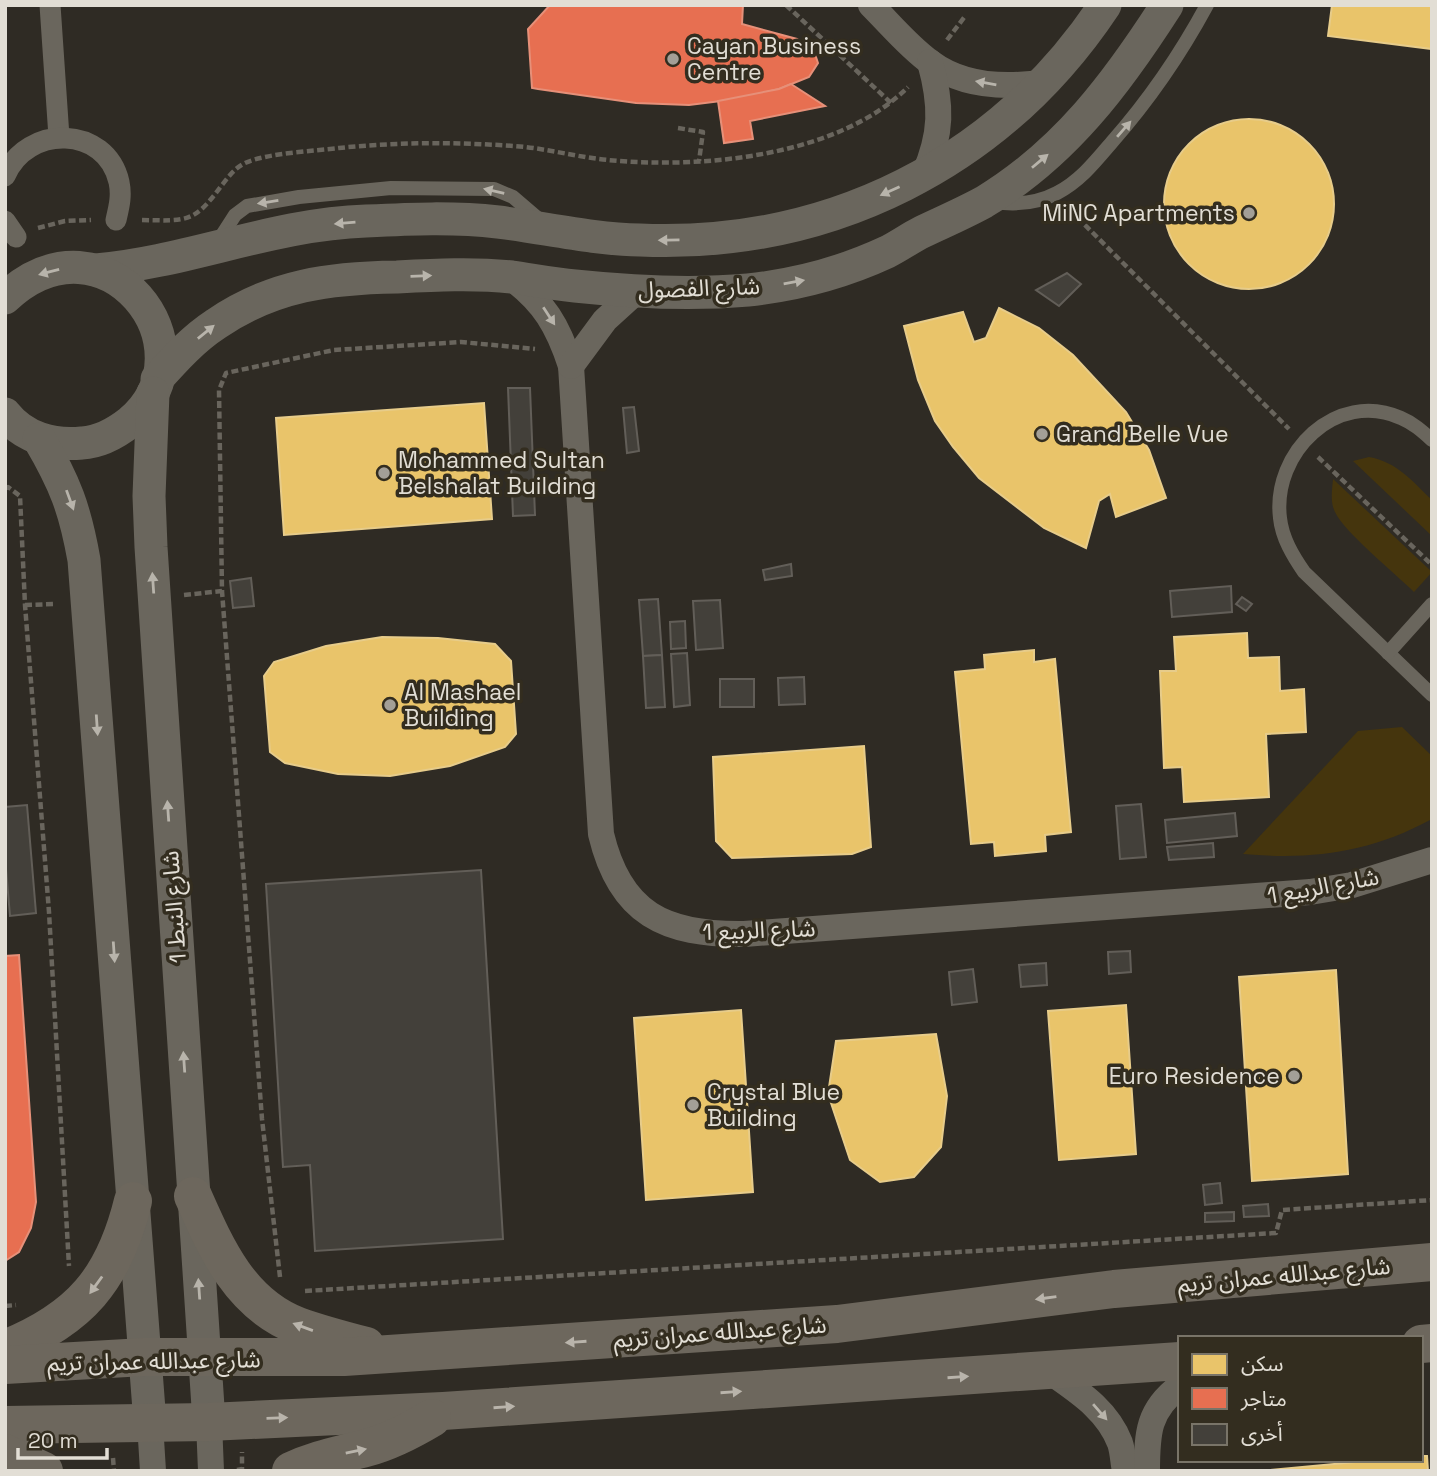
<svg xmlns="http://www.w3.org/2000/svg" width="1437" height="1476" viewBox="0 0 1437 1476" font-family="'Space Grotesk','Noto Sans Arabic',sans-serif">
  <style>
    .green { fill: #45350d }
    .homes { fill: #e9c46a; stroke: #e7cc8a; stroke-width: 2 }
    .shops { fill: #e76f51; stroke: #e69079; stroke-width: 2 }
    .building { fill: #43403a; stroke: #625e58; stroke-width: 2 }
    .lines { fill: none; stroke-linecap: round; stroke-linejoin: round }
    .path { stroke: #69655d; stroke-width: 4.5; stroke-dasharray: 7 3.5; stroke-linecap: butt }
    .service { stroke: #6a665d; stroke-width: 14 }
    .pedestrian { stroke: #6a665d; stroke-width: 21 }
    .minor { stroke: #6a665d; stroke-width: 26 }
    .tertiary { stroke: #6a665d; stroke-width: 33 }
    .secondary { stroke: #6d675d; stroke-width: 38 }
    .oneway { fill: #b8b4ab }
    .oneway2 { fill: #b9b4ab }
    .poi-dot { fill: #a39f97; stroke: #332d1f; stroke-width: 2.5 }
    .labels { text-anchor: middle; stroke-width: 7; stroke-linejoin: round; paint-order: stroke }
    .poi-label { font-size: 23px; fill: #e2ded5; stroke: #332d1f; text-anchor: start }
    .street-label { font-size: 23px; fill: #e2ded5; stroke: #332d1f }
  </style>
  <rect width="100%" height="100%" fill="#2f2b24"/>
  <g class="green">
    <path d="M 1369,457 C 1397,462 1412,481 1432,500 L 1432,536 L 1353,461 Z"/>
    <path d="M 1333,479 L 1432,572 L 1414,592 C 1396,574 1344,532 1335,512 C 1330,502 1332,490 1333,479 Z"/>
    <path d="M 1402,727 L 1432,756 L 1432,819 C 1369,853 1312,860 1243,854 L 1358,731 Z"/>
  </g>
  <g class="homes">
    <polygon points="1332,5 1432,5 1432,49 1328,36"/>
    <circle cx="1249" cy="204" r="85"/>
    <polygon points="999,308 1039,328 1073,355 1126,412 1149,450 1166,498 1116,517 1110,494 1099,501 1086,548 1044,528 979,478 953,447 935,421 918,380 904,326 963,312 974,342 986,338"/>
    <polygon points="484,403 492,519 284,535 276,418"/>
    <polygon points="1247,633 1248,658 1279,657 1280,691 1304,689 1306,732 1266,734 1269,797 1184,802 1182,767 1164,768 1160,671 1176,671 1174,637"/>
    <polygon points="382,637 438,638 495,644 511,661 516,734 505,747 450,766 390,776 338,774 285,763 270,752 264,676 274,662 326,646"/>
    <polygon points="1034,650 1034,662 1055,659 1071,832 1045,835 1046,851 995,856 994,842 971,844 955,672 985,669 984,655"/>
    <polygon points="864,746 871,847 852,854 732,858 716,841 713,757"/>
    <polygon points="1336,970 1348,1174 1252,1181 1239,977"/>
    <polygon points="1126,1005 1136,1154 1059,1160 1048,1011"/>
    <polygon points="741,1010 753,1192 646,1200 634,1018"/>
    <polygon points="936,1034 947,1096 941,1147 914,1177 880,1182 850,1160 828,1094 836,1041"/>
    <polygon points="1421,1456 1427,1456 1428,1471 1258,1471 1377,1460 1421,1460"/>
  </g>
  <g class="shops">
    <polygon points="550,5 743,5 742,24 797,39 815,54 818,63 809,77 779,89 737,99 689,105 636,103 538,89 532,88 528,29"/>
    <polygon points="791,84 825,106 750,121 753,139 724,143 718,101 779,89"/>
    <polygon points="19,955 36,1202 31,1228 19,1252 5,1261 5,956"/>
  </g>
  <g class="building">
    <polygon points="1067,273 1081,284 1059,306 1036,290"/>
    <polygon points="508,388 530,388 535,515 513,516"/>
    <polygon points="634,407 639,451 627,453 623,408"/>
    <polygon points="791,564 792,576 765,580 763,570"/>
    <polygon points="251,578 254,606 233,608 230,581"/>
    <polygon points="1231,586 1232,612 1172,617 1170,591"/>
    <polygon points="1242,597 1252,604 1246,611 1236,604"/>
    <polygon points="658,599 662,655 643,656 639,600"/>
    <polygon points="720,600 723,648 696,650 693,601"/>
    <polygon points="685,621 686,648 671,649 670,622"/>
    <polygon points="687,653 690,705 674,707 671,654"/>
    <polygon points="662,655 665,707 646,708 643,656"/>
    <polygon points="804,677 805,704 779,705 778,678"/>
    <rect x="720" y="679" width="34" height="28"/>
    <polygon points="1141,804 1146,857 1120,859 1116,806"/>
    <polygon points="27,805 36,913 10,916 5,857 5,807"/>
    <polygon points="1235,813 1237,836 1167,843 1165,820"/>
    <polygon points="1213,843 1214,857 1169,860 1167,847"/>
    <polygon points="481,870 503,1239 315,1251 310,1165 283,1167 266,884"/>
    <polygon points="1130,951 1131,972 1109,974 1108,952"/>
    <polygon points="1046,963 1047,985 1021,987 1019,965"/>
    <polygon points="973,969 977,1002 952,1005 949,972"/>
    <polygon points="1220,1183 1222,1203 1205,1205 1203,1185"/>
    <polygon points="1268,1204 1269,1216 1244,1217 1243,1206"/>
    <polygon points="1234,1212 1234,1221 1205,1222 1205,1213"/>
  </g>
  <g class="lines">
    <g class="path">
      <polyline points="786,5 891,103"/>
      <polyline points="947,40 966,15"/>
      <polyline points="678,128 703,132 699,161"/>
      <polyline points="1070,210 1289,429"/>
      <path d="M 142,220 C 188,221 194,223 222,185 C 229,176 235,168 245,163 C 267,153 314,151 339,148 C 397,142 456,142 514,146 C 545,148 576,157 608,160 C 702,169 838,157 908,87"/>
      <polyline points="38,228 65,221 91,220"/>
      <polyline points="1318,457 1432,565"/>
      <polyline points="5,489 8,487 20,496 25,605 49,912 69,1266"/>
      <polyline points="184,595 222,591"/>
      <polyline points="25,605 56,604"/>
      <polyline points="280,1277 262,1119 222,591 219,390 226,373 334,350 461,342 535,349"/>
      <polyline points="305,1291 1276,1233 1282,1210 1432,1200"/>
      <polyline points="5,1306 16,1305"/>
      <polyline points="113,1458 114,1471"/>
      <polyline points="237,1470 242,1469 242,1452"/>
    </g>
    <g class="service">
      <path d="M 994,202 C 1015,205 1038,203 1057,193 C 1080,181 1095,162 1112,142 C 1149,100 1180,55 1207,5"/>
      <polyline points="217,243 235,215 247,206 299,197 391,188 494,189 513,197 541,221"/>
      <path d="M 1432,440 C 1422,431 1413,423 1401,418 C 1336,389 1272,453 1280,518 C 1282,538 1293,556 1304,572 L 1432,695"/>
      <polyline points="1388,653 1432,604"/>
    </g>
    <g class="pedestrian">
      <polyline points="50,5 59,137"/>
      <path d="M 5,176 C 27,124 106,125 119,182 C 122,196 119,207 116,220"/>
      <polyline points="5,221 16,237"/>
    </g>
    <g class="minor">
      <path d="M 871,5 C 890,24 909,47 930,62 C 963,87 1007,88 1046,82"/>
      <path d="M 924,175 C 942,134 942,105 930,62"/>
      <path d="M 510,277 C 544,302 558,326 571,366 L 601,834 C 620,914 665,935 744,934 L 1310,892 L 1352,885 L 1432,860"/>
      <polyline points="571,366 605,320 638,290"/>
      <path d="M 1049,1371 C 1077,1391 1107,1409 1120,1443 C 1123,1452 1123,1462 1125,1471"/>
      <polyline points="209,1422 211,1471"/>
      <polyline points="150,1423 153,1471"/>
      <path d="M 1147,1471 C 1147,1433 1148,1410 1180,1386"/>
    </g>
    <g class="tertiary">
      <path d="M 96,270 C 188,262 273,224 366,221 C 410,219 454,217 498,222 C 546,228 592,239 640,240 C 830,248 1000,163 1105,5"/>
      <path d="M 5,298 C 105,204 217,349 130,422 C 116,433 101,442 82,443 C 53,446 24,438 5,414"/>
      <path d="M 157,379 C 175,359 193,339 216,324 C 273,285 330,278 397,277 C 435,275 474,273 512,277 C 533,280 554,284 575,286 C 632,292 691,295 748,290 C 795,285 844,272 887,252 C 899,246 910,238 922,232 C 943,222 964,213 984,202 C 1065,153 1117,83 1167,5"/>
      <polyline points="153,393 149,496 151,547 209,1422"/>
      <path d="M 39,439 C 65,483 75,509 84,560 L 150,1423"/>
    </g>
    <g class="secondary">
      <path d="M 193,1196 C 216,1248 240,1304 298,1326 C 320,1334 343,1340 366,1346"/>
      <polyline points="1421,1344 1432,1343"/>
      <path d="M 5,1349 C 80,1319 114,1279 133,1201"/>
      <polyline points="5,1365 144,1357 344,1357 837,1324 1114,1289 1432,1262"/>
      <polyline points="5,1425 209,1422 443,1411 1180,1361"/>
      <polyline points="5,1453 44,1471"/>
      <path d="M 291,1471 C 316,1459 340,1455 366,1448 C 389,1442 412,1430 432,1418"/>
    </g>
  </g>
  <defs><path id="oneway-solid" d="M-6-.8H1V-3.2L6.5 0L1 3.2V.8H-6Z" transform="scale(1.75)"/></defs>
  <g class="oneway">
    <use href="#oneway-solid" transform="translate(986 83) rotate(-170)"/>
    <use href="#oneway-solid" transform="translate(1124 129) rotate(-49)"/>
    <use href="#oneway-solid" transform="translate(1040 161) rotate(-40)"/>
    <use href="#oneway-solid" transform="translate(494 191) rotate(-167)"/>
    <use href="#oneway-solid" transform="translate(890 191) rotate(156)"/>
    <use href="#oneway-solid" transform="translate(268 202) rotate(171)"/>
    <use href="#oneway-solid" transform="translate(345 223) rotate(175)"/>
    <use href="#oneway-solid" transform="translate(669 240) rotate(179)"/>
    <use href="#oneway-solid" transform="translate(49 272) rotate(165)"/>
    <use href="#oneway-solid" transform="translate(421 276) rotate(-2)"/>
    <use href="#oneway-solid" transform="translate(794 282) rotate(-10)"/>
    <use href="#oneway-solid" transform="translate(549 316) rotate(57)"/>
    <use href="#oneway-solid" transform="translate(206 332) rotate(-39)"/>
    <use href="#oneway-solid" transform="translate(70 500) rotate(70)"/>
    <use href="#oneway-solid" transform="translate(153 583) rotate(-94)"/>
    <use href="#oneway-solid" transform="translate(97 725) rotate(86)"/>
    <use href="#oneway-solid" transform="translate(168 811) rotate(-94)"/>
    <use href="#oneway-solid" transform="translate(114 952) rotate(86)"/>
    <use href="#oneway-solid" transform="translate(184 1062) rotate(-94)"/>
    <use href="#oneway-solid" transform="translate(199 1289) rotate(-94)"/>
    <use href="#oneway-solid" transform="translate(1100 1412) rotate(49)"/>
  </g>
  <g class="oneway2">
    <use href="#oneway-solid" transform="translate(96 1285) rotate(126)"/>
    <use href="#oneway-solid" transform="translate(1046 1298) rotate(172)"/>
    <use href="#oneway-solid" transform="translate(303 1327) rotate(-160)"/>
    <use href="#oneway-solid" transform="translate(576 1342) rotate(176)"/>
    <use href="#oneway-solid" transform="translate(958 1377) rotate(-4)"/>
    <use href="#oneway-solid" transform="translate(731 1392) rotate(-4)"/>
    <use href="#oneway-solid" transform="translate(504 1407) rotate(-4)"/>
    <use href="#oneway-solid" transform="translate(277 1418) rotate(-2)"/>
    <use href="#oneway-solid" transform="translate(356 1451) rotate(-12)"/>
  </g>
  <g class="poi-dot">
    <circle cx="673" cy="59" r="7"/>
    <circle cx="1249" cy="213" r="7"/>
    <circle cx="1042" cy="434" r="7"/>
    <circle cx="384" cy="473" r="7"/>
    <circle cx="390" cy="705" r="7"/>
    <circle cx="1294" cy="1076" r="7"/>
    <circle cx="693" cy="1105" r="7"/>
  </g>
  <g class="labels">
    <g class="poi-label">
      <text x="687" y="54">Cayan Business<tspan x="687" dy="26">Centre</tspan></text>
      <text x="1235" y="221" text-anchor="end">MiNC Apartments</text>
      <text x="1056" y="442">Grand Belle Vue</text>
      <text x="398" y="468">Mohammed Sultan<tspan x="398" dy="26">Belshalat Building</tspan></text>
      <text x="404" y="700">Al Mashael<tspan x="404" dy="26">Building</tspan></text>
      <text x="1280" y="1084" text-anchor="end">Euro Residence</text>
      <text x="707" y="1100">Crystal Blue<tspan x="707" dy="26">Building</tspan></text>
    </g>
    <g class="street-label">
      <text transform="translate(699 288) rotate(-2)" y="8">شارع الفصول</text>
      <text transform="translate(1323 886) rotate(-10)" y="8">شارع الربيع 1</text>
      <text transform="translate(174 907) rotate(-94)" y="8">شارع النبط 1</text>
      <text transform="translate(759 930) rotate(-2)" y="8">شارع الربيع 1</text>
      <text transform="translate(1284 1275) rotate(-5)" y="8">شارع عبدالله عمران تريم</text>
      <text transform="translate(720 1332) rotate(-4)" y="8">شارع عبدالله عمران تريم</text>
      <text transform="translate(154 1361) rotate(-1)" y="8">شارع عبدالله عمران تريم</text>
    </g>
  </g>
  <rect width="1437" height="1476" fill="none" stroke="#e2ded5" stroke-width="14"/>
  <rect x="1178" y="1336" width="245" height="126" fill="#332d1f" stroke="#797468" stroke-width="2"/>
  <rect x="1192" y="1354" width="35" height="21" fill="#e9c46a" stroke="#797468" stroke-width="2"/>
  <text x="1241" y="1371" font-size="21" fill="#e2ded5">سكن</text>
  <rect x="1192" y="1388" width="35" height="21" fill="#e76f51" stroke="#797468" stroke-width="2"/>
  <text x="1241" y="1406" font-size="21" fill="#e2ded5">متاجر</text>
  <rect x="1192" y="1424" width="35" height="21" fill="#43403a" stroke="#797468" stroke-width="2"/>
  <text x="1241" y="1441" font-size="21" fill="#e2ded5">أخرى</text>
  <path d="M18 1448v10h89v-10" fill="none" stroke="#e2ded5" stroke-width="3.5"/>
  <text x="28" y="1448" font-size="21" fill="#e2ded5" stroke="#332d1f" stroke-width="5" paint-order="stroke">20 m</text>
</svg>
